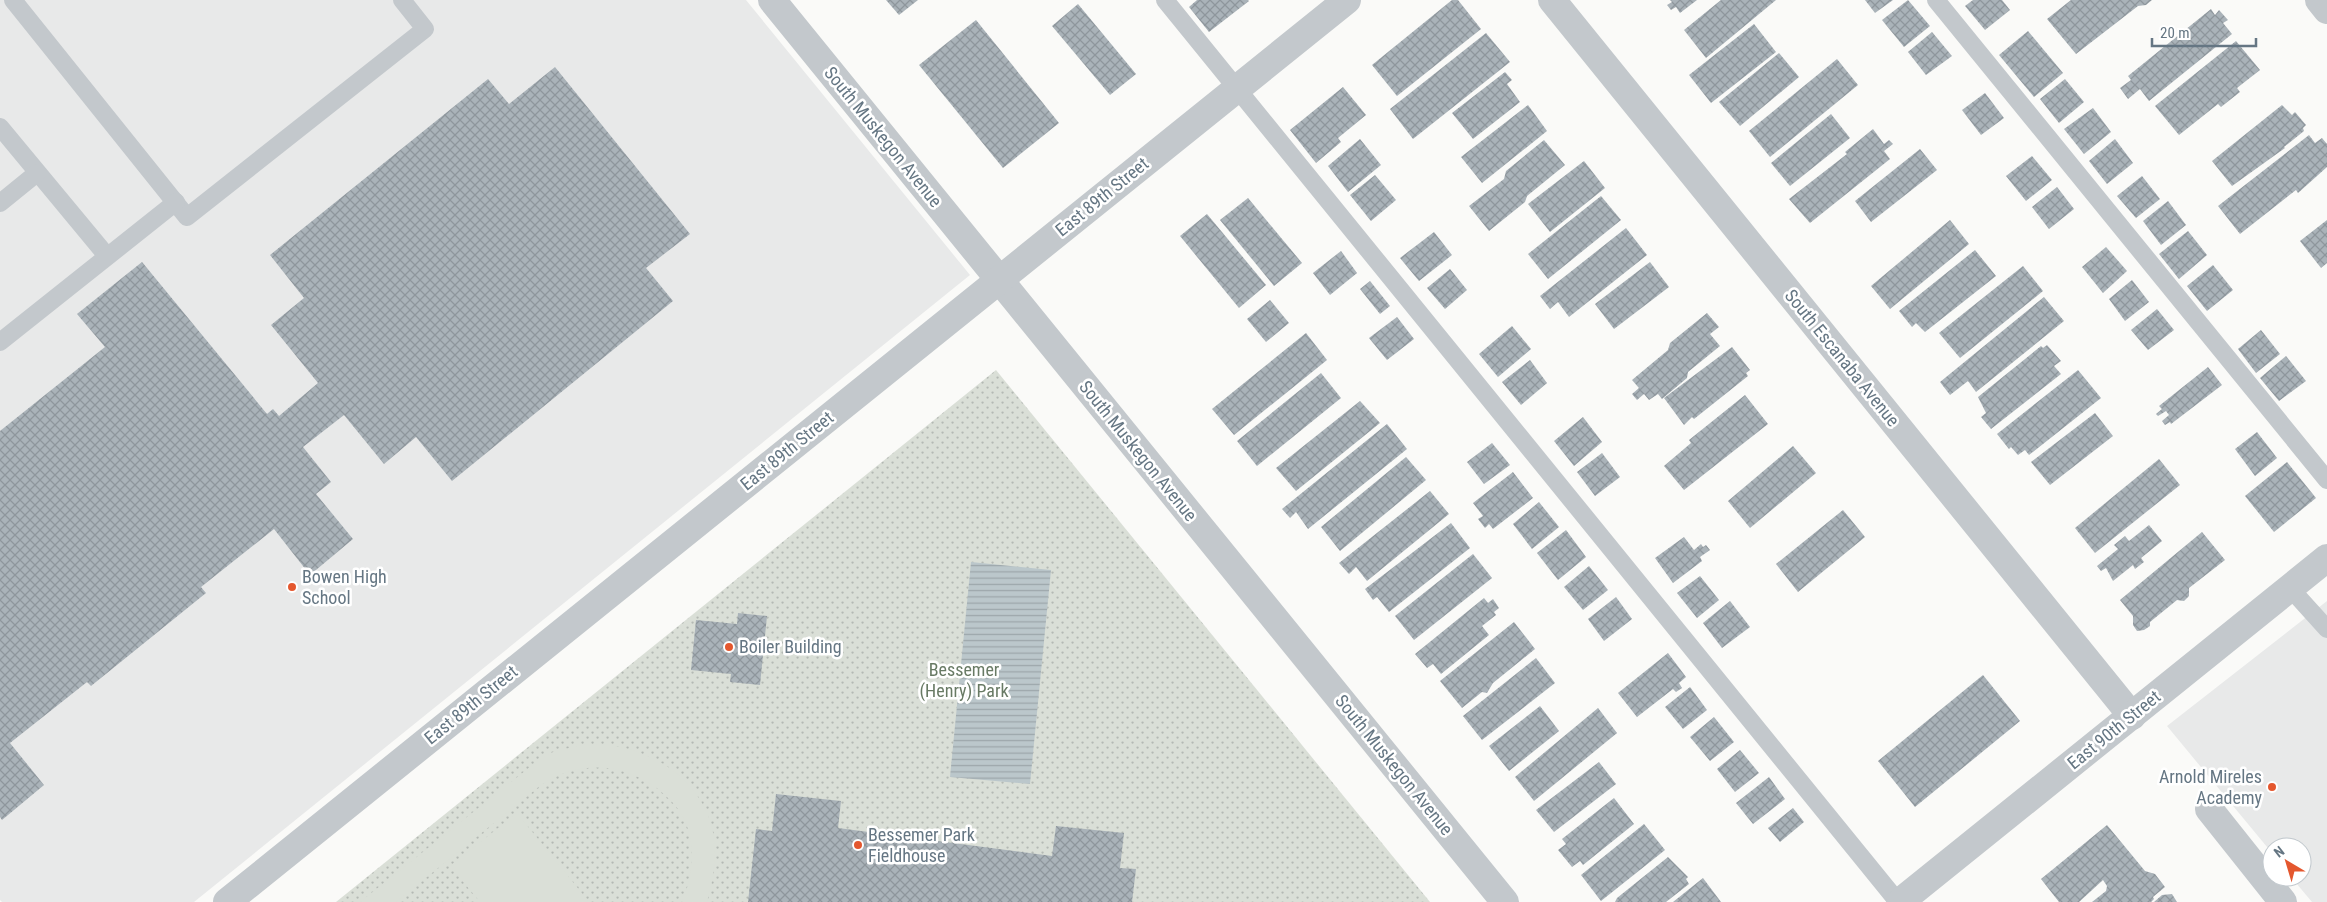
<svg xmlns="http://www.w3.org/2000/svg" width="2327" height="902" viewBox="0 0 2327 902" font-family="'Roboto Condensed',sans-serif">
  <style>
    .built { fill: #e8e9e9 }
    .grass { fill: url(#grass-dots) }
    .garden { fill: #dadfd7 }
    .water { fill: url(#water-rules) }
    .building { fill: url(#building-cross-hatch) }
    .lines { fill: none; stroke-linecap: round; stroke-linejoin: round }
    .service { stroke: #c3c8cc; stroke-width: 18 }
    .minor { stroke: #c3c8cc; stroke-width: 28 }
    .poi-dot { fill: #e4572e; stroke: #fff; stroke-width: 2 }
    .labels { text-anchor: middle; stroke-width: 5; stroke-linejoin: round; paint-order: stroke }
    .street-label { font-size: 18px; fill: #657683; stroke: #fff }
    .poi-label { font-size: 18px; fill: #657683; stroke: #fff; text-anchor: start }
    .park-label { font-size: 18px; fill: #687a64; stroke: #fff }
  </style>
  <defs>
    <pattern id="grass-dots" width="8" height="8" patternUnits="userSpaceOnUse" patternTransform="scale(1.25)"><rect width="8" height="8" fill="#dadfd7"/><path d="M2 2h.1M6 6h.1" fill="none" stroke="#b4b9b4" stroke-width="1.8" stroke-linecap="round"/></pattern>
    <pattern id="water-rules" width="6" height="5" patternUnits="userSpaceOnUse" patternTransform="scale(1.25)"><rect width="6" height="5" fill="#bbc7cb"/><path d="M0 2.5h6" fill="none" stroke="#9ca6aa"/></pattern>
    <pattern id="building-cross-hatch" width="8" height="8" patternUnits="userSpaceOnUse" patternTransform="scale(1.25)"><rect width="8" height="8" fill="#aab3b9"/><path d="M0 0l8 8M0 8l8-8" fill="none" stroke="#8e969c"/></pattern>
  </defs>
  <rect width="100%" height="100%" fill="#fafaf8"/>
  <g class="built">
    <polygon points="0,0 746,0 970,275 194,902 2,902 0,900"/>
    <polygon points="2327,601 2327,902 2312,902 2291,877 2302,877 2302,847 2272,847 2272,853 2167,726"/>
  </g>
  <polygon class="grass" points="996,370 1430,902 336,902"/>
  <g class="garden">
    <path d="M 585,744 C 635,742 688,767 708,815 C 719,842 715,874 707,902 L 682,902 C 693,877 696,841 683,817 C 677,805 667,797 658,789 C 622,762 579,760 541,785 L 396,902 L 360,902 L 540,759 L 553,752 Z"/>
    <polygon points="517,813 589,902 480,902 450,866"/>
  </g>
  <polygon class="water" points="971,562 1051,570 1030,784 950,777"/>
  <g class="building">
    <polygon points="886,0 918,0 899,15"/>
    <polygon points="1197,0 1248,0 1249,1 1209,32 1189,7"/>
    <polygon points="1452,0 1458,0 1481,29 1397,96 1372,65"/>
    <polygon points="1670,0 1697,0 1680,13 1676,7 1671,10 1667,5 1672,2"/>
    <polygon points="1721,0 1776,0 1706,58 1684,30"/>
    <polygon points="1865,0 1893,0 1875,13"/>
    <polygon points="1908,0 1930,26 1904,47 1882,20"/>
    <polygon points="1973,0 2002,0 2010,10 1985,30 1965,6"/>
    <polygon points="2071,0 2152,0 2146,5 2138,6 2076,54 2047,19"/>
    <polygon points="1078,4 1136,74 1110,95 1052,26"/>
    <polygon points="2211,9 2215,15 2219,10 2228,20 2223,23 2232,34 2149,101 2140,89 2128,99 2120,88 2131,80 2128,76"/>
    <polygon points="976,20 1059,123 1003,168 919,65"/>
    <polygon points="1754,24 1776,52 1711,103 1689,75"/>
    <polygon points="2028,31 2063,73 2034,97 1999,55"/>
    <polygon points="1932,32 1952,56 1926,75 1908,52"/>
    <polygon points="1486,33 1510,62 1413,139 1390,109"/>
    <polygon points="2236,41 2260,70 2237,88 2240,92 2221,107 2218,104 2179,135 2155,106"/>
    <polygon points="1779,53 1799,77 1740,126 1719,102"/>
    <polygon points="1837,59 1858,85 1770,157 1749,131"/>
    <polygon points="555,67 690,234 646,268 673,301 452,481 416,437 384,464 344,415 303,447 331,482 316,494 353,539 310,575 274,529 201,587 206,593 91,686 87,682 10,743 44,785 2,820 0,817 0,431 105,347 77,314 142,262 267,414 273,409 279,416 318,383 271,325 304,298 270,255 488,79 509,104"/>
    <polygon points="1505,72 1512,80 1507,84 1520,102 1473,139 1452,113"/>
    <polygon points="2065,79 2084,102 2059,123 2040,99"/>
    <polygon points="1343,87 1366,115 1338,138 1341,142 1316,163 1290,130"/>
    <polygon points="1985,93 2004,118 1981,135 1962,110"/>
    <polygon points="1528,105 1547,131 1482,183 1461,157"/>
    <polygon points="2282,105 2292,115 2295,112 2306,125 2303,128 2304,131 2284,147 2285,148 2232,186 2212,161"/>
    <polygon points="2093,108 2111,132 2084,154 2064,129"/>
    <polygon points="1831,114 1850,138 1790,186 1771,163"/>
    <polygon points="1873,129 1884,144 1889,140 1893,144 1884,151 1890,159 1810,223 1789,199 1847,154 1845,152"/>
    <polygon points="2309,135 2315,143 2322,138 2327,144 2327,167 2298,193 2296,190 2240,234 2218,206"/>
    <polygon points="1360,139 1381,165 1348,192 1328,166"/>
    <polygon points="2115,139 2133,163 2107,184 2089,161"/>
    <polygon points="1544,140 1565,165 1527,196 1525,202 1489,231 1469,206 1504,179 1506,171"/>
    <polygon points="1920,149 1937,170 1871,222 1855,201"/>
    <polygon points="2032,156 2052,180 2026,201 2006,176"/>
    <polygon points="1584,161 1605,188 1550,232 1528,204"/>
    <polygon points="1375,175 1396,200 1371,221 1350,195"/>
    <polygon points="2142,176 2160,199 2136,218 2117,196"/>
    <polygon points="2057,187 2074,209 2049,229 2032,207"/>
    <polygon points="1601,196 1621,220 1548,279 1528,254"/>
    <polygon points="1248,198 1302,263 1274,286 1220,220"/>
    <polygon points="2168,201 2186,225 2161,245 2143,221"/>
    <polygon points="1207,214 1266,285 1239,308 1180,236"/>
    <polygon points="1950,220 1969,244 1890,309 1871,286"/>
    <polygon points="2327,220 2327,263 2321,268 2300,241"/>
    <polygon points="1626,228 1647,255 1569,317 1558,302 1550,309 1540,296"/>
    <polygon points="2188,231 2207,255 2179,279 2159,254"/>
    <polygon points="1434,232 1452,255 1419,281 1400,258"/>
    <polygon points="2106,247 2127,271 2103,293 2082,267"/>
    <polygon points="1975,250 1996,276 1925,332 1916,323 1912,327 1899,311"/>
    <polygon points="1341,251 1357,273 1330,295 1313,273"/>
    <polygon points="1650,262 1669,287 1614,329 1595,304"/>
    <polygon points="2213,265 2233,290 2207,311 2187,286"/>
    <polygon points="2023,266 2043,291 1960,358 1939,333"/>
    <polygon points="1450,269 1467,290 1445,309 1427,288"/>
    <polygon points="2132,280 2149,302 2125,321 2109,299"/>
    <polygon points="1370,281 1390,306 1380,314 1360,289"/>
    <polygon points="2044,297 2064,321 1976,392 1968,381 1950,395 1940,382"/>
    <polygon points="1270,300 1289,323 1266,342 1247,319"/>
    <polygon points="2157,309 2174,330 2148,350 2131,330"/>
    <polygon points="1707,313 1719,327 1710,334 1720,346 1688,372 1687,378 1662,399 1658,394 1649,400 1644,394 1637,400 1632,394 1639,388 1632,380 1668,350 1670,343"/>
    <polygon points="1397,317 1414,339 1387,360 1369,338"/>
    <polygon points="1512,326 1531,349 1498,377 1479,354"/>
    <polygon points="2261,330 2280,354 2256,373 2238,349"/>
    <polygon points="1306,333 1327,360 1234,435 1212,409"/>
    <polygon points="2047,345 2061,361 2054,366 2061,374 1991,429 1981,417 1986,413 1978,397 2041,346 2043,348"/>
    <polygon points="1732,347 1750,370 1746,373 1748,376 1694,419 1692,417 1684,425 1664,398"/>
    <polygon points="2286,356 2306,381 2279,401 2260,378"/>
    <polygon points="1530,360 1547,383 1521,405 1502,382"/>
    <polygon points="2208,367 2222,385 2171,424 2170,422 2165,425 2162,421 2169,415 2166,411 2158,416 2156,414 2162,409 2159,406"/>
    <polygon points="2078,370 2101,398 2029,455 2025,450 2018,455 2011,447 2009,449 1997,434"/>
    <polygon points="1321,373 1341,398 1257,466 1237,441"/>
    <polygon points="1745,395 1768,424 1684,490 1664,466 1691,443 1689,440"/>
    <polygon points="1360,401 1380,423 1296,491 1276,468"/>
    <polygon points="2095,413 2113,436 2050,485 2031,462"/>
    <polygon points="1583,417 1602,442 1574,466 1554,441"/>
    <polygon points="1387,424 1407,449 1308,529 1296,512 1290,518 1282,509"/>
    <polygon points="2257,432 2277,458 2255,476 2235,449"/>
    <polygon points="1492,443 1510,465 1484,484 1467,462"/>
    <polygon points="1793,446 1816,473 1750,528 1728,501"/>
    <polygon points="1602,453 1620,477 1595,496 1577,472"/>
    <polygon points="1406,457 1426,480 1340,551 1321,527"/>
    <polygon points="2159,459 2180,485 2095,553 2075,528"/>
    <polygon points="2287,462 2316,498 2274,532 2245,496"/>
    <polygon points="1513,472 1533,498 1493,529 1489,524 1485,528 1478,519 1483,516 1473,503"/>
    <polygon points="1430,491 1449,514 1367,581 1356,567 1349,574 1339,563"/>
    <polygon points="1539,502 1559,527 1532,549 1513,524"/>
    <polygon points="1843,510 1865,537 1798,592 1776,564"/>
    <polygon points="1451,523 1470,548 1389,612 1377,597 1373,600 1365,589"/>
    <polygon points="2149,525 2162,541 2141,558 2144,562 2135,569 2133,565 2113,581 2106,568 2101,571 2097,566 2118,549 2114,545 2125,536 2129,541"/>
    <polygon points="1566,530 1586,557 1558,580 1537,553"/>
    <polygon points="2202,532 2225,560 2189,588 2189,596 2184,601 2177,600 2150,622 2150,626 2144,630 2137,631 2133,625 2133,616 2120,600"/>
    <polygon points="1684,537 1694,550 1701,544 1703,547 1706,545 1710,550 1700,557 1702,561 1673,583 1655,558"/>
    <polygon points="1473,554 1492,578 1414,640 1395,616"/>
    <polygon points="1589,566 1608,590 1583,610 1564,587"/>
    <polygon points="1700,576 1719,600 1697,618 1677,593"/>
    <polygon points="1616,597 1632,619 1604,641 1588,619"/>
    <polygon points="1484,598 1488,603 1493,599 1499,608 1494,612 1496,615 1482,626 1489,635 1441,674 1433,664 1427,668 1415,654"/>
    <polygon points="1730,601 1750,627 1722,648 1703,623"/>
    <polygon points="738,613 767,616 760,685 730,682 731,674 691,670 696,620 737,624"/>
    <polygon points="1514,622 1535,649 1493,683 1487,693 1482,692 1462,708 1440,681"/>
    <polygon points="1668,653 1686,677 1679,683 1682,688 1676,692 1673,689 1637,717 1618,693"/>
    <polygon points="1536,658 1555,683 1482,740 1463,716"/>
    <polygon points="1983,675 2020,721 1915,807 1878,761"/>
    <polygon points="1690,687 1707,710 1683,729 1665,707"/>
    <polygon points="1540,706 1559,731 1509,771 1489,746"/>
    <polygon points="1598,708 1617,733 1534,801 1515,777"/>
    <polygon points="1714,717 1734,742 1710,761 1690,737"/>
    <polygon points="1740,750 1759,773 1735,792 1717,769"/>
    <polygon points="1599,762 1616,784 1554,832 1536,810"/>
    <polygon points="1769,777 1785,799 1753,824 1736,803"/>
    <polygon points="776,794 841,801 838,828 1052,856 1056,826 1124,833 1120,868 1136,869 1132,902 748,902 756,829 772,831"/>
    <polygon points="1614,798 1634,824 1583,865 1580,861 1572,867 1558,850 1566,844 1562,839"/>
    <polygon points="1793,808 1804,822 1780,842 1768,828"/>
    <polygon points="1644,824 1665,850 1601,901 1581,875"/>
    <polygon points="2107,825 2145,871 2155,874 2165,887 2153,897 2154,899 2151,902 2092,902 2106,891 2107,886 2103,880 2079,902 2059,902 2041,879"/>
    <polygon points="1668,857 1688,877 1686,879 1689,884 1666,902 1615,902 1617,898"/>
    <polygon points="1703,878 1721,902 1673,902"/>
    <polygon points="2172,894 2177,902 2154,902 2162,895"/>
  </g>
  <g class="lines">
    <g class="service">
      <polyline points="13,0 187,217 425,29 402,0"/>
      <polyline points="1165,0 1898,902"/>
      <polyline points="1936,0 2327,480"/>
      <polyline points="0,127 107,256"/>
      <polyline points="0,203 37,173"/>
      <polyline points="0,342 176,202"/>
      <polyline points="2290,588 2327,629"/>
    </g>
    <g class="minor">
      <polyline points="772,0 1505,902"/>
      <polyline points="1552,0 2132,716"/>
      <polyline points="2319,0 2327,10"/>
      <polyline points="2209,809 2283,902"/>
      <polyline points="227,902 1347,0"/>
      <polyline points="1900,902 2327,558"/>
    </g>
  </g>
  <g class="poi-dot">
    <circle cx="292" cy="587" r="5"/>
    <circle cx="729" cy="647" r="5"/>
    <circle cx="2272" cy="787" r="5"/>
    <circle cx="858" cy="845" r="5"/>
  </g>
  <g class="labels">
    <g class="street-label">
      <text transform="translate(883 137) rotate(51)" y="6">South Muskegon Avenue</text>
      <text transform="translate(1102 197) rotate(-39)" y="6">East 89th Street</text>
      <text transform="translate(1842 358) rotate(51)" y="6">South Escanaba Avenue</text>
      <text transform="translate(787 451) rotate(-39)" y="6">East 89th Street</text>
      <text transform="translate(1138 451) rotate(51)" y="6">South Muskegon Avenue</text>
      <text transform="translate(471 705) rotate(-39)" y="6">East 89th Street</text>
      <text transform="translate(2114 730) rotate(-39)" y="6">East 90th Street</text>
      <text transform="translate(1394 765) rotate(51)" y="6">South Muskegon Avenue</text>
    </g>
    <g class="poi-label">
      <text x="302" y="583">Bowen High<tspan x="302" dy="21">School</tspan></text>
      <text x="739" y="653">Boiler Building</text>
      <text x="2262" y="783" text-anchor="end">Arnold Mireles<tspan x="2262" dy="21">Academy</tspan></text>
      <text x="868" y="841">Bessemer Park<tspan x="868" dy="21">Fieldhouse</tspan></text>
    </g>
    <g class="park-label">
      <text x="964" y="676">Bessemer<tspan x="964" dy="21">(Henry) Park</tspan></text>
    </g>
  </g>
  <g transform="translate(2287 862) rotate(322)"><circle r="24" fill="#ffffff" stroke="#c1c8cd"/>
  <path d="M0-4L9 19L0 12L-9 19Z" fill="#e4572e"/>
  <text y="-8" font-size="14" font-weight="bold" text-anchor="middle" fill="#657683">N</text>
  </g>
  <path d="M2152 38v8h104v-8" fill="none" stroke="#657683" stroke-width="2.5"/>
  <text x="2160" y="38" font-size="15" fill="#657683" stroke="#ffffff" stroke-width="4" paint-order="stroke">20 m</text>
</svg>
